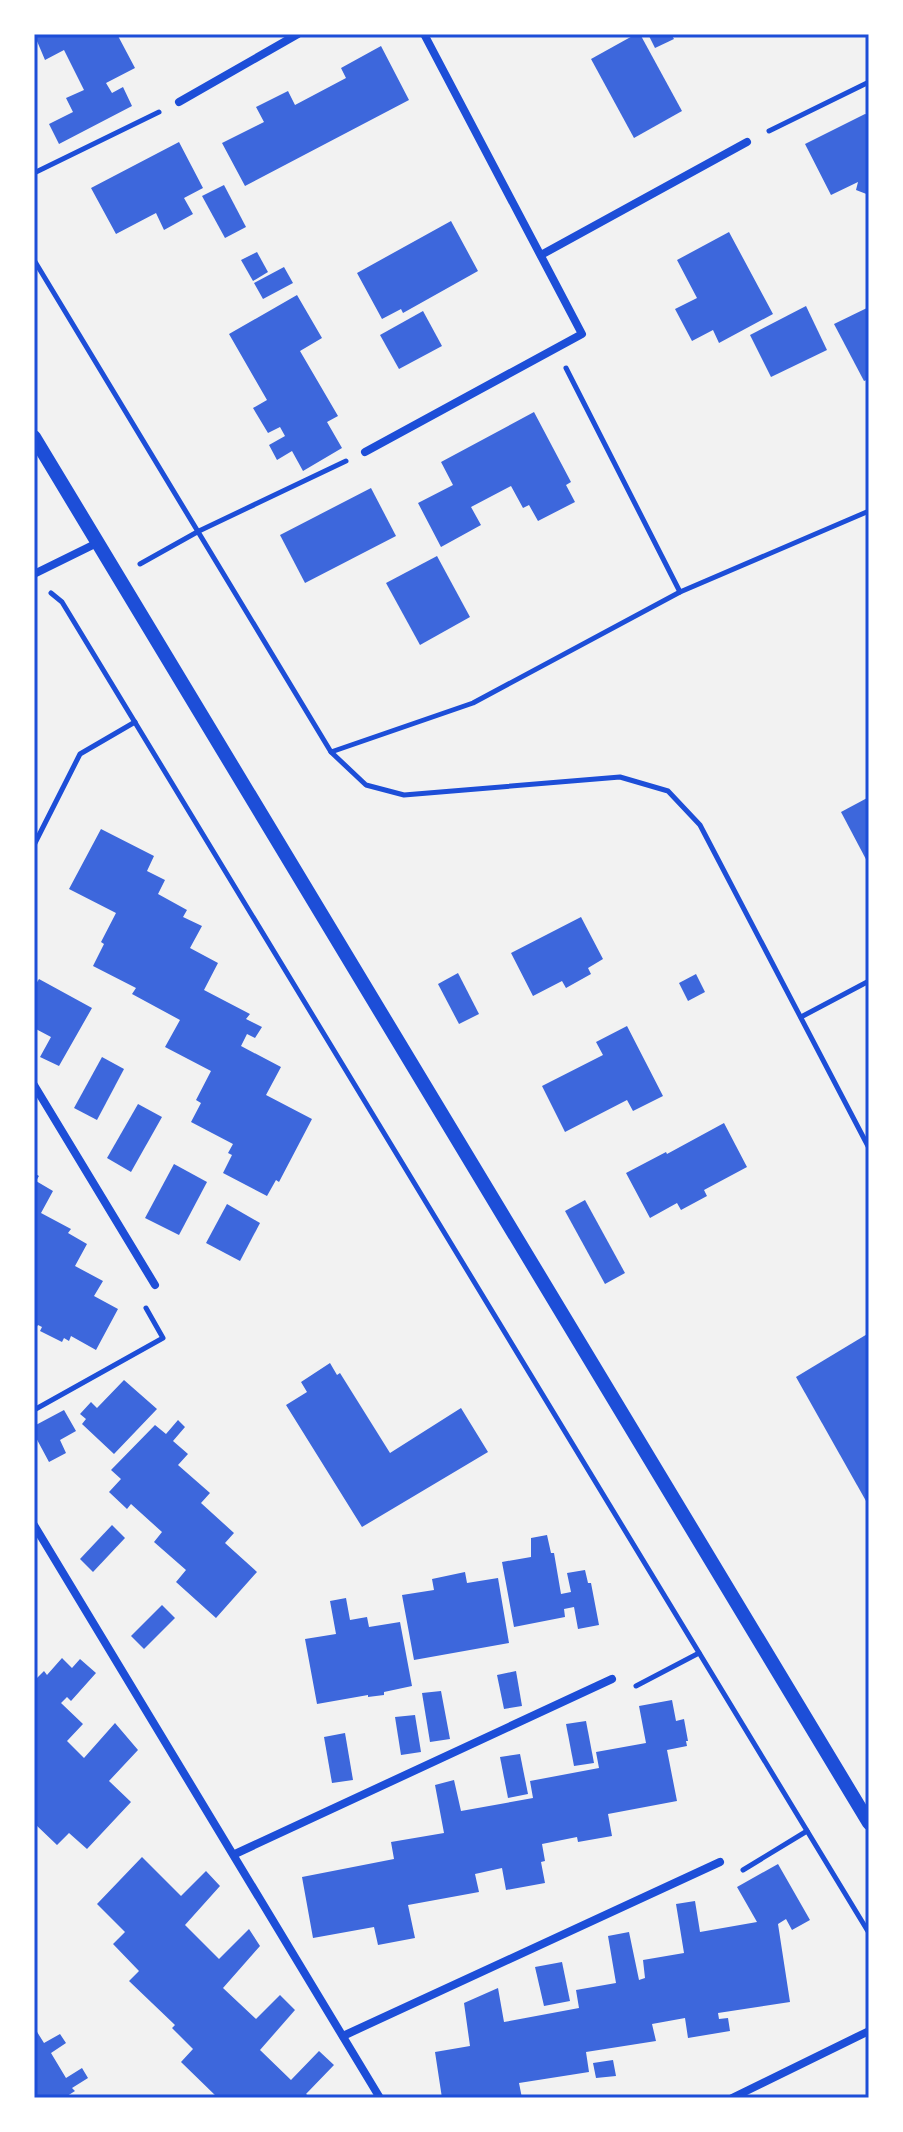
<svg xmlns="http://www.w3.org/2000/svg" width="903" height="2132" viewBox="0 0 903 2132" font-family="Spectral,serif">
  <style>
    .building { fill: #3d67dc }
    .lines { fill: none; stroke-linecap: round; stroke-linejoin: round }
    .path { stroke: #1d4ed8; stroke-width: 5 }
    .minor { stroke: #1d4ed8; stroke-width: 8 }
    .tertiary { stroke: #1d4ed8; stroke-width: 14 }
    .neatline { fill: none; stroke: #1d4ed8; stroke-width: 3 }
  </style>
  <rect width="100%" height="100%" fill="#f2f2f2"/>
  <g class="building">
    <polygon points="34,34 117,34 135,68 106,83 112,93 123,87 132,106 59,144 49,124 73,112 66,98 84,90 64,50 45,60"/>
    <polygon points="636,34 640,34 682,111 634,138 591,59"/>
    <polygon points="648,34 671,34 674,39 655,48"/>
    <polygon points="381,46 409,100 245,186 222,143 264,122 256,107 288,91 295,105 346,78 341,68"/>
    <polygon points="865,114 869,115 869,195 856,190 858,182 831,195 805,144"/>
    <polygon points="179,142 203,188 184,198 193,214 164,230 156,213 116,234 91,188"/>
    <polygon points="224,185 246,227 225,238 202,196"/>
    <polygon points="451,221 478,271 403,313 401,309 382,319 357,273"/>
    <polygon points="729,232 773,314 719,343 713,330 692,341 675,309 697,298 677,260"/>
    <polygon points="257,252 268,272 253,281 241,260"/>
    <polygon points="284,267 293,283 263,299 254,283"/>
    <polygon points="297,295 322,338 300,351 338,416 327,422 342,448 303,471 292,451 277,460 269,445 285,436 280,427 268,433 253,408 267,400 229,334"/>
    <polygon points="806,306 827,350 771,377 750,335"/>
    <polygon points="869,307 869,379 864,381 834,324"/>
    <polygon points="423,311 442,346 399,369 380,335"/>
    <polygon points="534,412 571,482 566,485 575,502 538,521 529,505 523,508 511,486 471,507 481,525 441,547 418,503 453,485 441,462"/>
    <polygon points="371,488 396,536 305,583 280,535"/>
    <polygon points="437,556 470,617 420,645 386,583"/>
    <polygon points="869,797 869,865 841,812"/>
    <polygon points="101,829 154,856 147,871 165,880 158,894 187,910 183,917 202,926 190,948 218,963 204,990 250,1014 246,1019 262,1027 255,1038 247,1034 241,1046 281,1067 266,1095 312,1119 279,1182 276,1180 267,1196 223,1173 232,1155 228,1153 233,1144 191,1122 201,1103 196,1100 211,1071 165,1047 180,1020 132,994 136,988 93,966 104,944 101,942 116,913 69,889"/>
    <polygon points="581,917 603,959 588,968 591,974 566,988 562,981 533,996 511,953"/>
    <polygon points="458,973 479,1014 459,1024 438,984"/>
    <polygon points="696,974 705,992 688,1001 679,983"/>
    <polygon points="39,979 92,1008 59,1066 40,1057 51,1037 34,1028 34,987"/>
    <polygon points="627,1026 663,1096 633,1111 627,1100 565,1132 542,1086 603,1055 596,1042"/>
    <polygon points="102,1057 124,1069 97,1120 74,1108"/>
    <polygon points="138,1104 162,1117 131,1172 107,1158"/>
    <polygon points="724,1123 747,1167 704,1190 707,1196 681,1210 677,1203 650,1218 626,1173 666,1152 667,1154"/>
    <polygon points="174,1164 207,1182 179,1235 145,1218"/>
    <polygon points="34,1173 39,1176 36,1181 53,1191 41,1213 71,1229 68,1233 87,1244 75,1266 103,1281 94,1296 118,1309 96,1350 71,1336 69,1341 64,1338 62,1342 40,1331 42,1327 38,1325 34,1331"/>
    <polygon points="585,1200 625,1273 605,1284 565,1211"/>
    <polygon points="227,1204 260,1223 240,1261 206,1243"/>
    <polygon points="869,1333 869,1499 866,1501 796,1377"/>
    <polygon points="330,1363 337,1375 340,1373 390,1453 461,1408 488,1452 362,1527 286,1405 307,1392 301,1382"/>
    <polygon points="124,1380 157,1409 114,1454 82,1424 86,1419 80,1414 91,1402 97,1408"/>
    <polygon points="64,1410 76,1431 60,1440 66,1453 49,1462 34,1434 34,1426"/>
    <polygon points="178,1420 185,1427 173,1441 188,1454 178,1465 210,1493 201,1503 234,1533 225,1543 257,1572 216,1618 176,1582 186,1570 154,1542 162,1532 131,1504 127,1509 109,1492 121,1479 111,1470 155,1425 166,1434"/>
    <polygon points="112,1525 125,1538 93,1572 80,1559"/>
    <polygon points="547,1535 551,1553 554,1553 561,1594 571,1592 567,1573 585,1570 588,1583 591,1583 599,1625 578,1629 574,1607 564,1609 565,1617 514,1627 502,1562 531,1557 531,1538"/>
    <polygon points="465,1572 467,1583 498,1578 509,1643 414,1660 402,1595 434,1590 432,1579"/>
    <polygon points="346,1598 350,1620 367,1617 369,1627 400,1622 412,1686 384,1692 384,1695 368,1697 368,1695 317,1704 305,1639 336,1634 330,1601"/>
    <polygon points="162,1605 175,1618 144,1649 131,1636"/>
    <polygon points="62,1658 72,1668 80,1659 96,1673 71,1701 67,1697 61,1703 83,1724 67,1741 84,1758 115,1723 138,1750 109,1781 131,1802 87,1849 69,1833 57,1845 34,1823 34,1677 36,1679 44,1671 47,1675"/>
    <polygon points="516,1671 522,1706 504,1709 497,1675"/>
    <polygon points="441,1691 450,1739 430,1742 422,1693"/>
    <polygon points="672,1700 676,1721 684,1719 688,1741 686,1741 687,1746 667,1750 677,1801 608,1814 612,1836 578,1842 577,1837 542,1844 545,1861 541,1862 545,1883 506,1890 502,1868 475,1874 479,1892 408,1905 415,1938 378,1945 374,1927 313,1938 302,1877 394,1859 391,1842 444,1833 435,1785 454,1780 461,1811 533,1798 530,1781 599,1768 596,1752 646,1743 639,1706"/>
    <polygon points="415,1715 421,1752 401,1755 395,1717"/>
    <polygon points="586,1721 594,1763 574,1766 566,1724"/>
    <polygon points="345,1733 353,1780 332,1783 324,1737"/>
    <polygon points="520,1754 528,1794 508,1798 500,1757"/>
    <polygon points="142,1857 181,1896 206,1871 220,1886 185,1925 219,1959 249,1929 260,1946 223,1988 256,2019 280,1995 295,2010 260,2050 291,2080 319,2051 334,2065 306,2094 311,2098 218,2098 181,2062 193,2049 172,2028 175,2025 129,1981 139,1971 113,1944 125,1932 97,1904"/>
    <polygon points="778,1864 810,1920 792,1930 786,1919 778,1924 790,2002 718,2013 719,2019 728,2018 730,2031 688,2038 685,2018 652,2024 656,2041 586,2052 589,2072 519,2083 522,2098 442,2098 435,2052 470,2046 464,2003 498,1988 504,2022 579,2008 576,1990 616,1983 608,1936 629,1932 639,1980 645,1978 643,1960 684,1953 676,1904 695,1901 700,1932 757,1922 737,1887"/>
    <polygon points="562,1962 570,2001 544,2006 535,1967"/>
    <polygon points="34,2027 44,2043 60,2034 66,2043 51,2053 66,2078 82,2068 88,2078 72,2088 75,2091 64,2098 34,2098"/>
    <polygon points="613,2060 616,2076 596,2078 593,2063"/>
  </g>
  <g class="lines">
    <g class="path">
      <polyline points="769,131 869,82"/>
      <polyline points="34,173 159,112"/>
      <polyline points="34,260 331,752 366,785 404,795 620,777 668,791 700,825 869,1148"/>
      <polyline points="566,368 680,592"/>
      <polyline points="140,564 199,531 346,461"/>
      <polyline points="51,593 62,602 869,1933"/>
      <polyline points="331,752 473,703 680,592 869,511"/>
      <polyline points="34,845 80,754 135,722"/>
      <polyline points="801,1017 869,981"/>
      <polyline points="34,1410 163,1338 146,1308"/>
      <polyline points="636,1686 699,1653"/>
      <polyline points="743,1870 807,1831"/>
    </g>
    <g class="minor">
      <polyline points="179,102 298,34"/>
      <polyline points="541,255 747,142"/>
      <polyline points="365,452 582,334 424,34"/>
      <polyline points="34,574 97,543"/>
      <polyline points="34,1085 155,1285"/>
      <polyline points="34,1525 380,2098"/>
      <polyline points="235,1854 612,1679"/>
      <polyline points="343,2036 720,1862"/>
      <polyline points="732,2098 869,2031"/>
    </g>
    <polyline class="tertiary" points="34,437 869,1823"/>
  </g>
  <rect width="903" height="2132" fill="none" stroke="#ffffff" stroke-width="72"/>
  <rect x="36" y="36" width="831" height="2060" class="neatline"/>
</svg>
